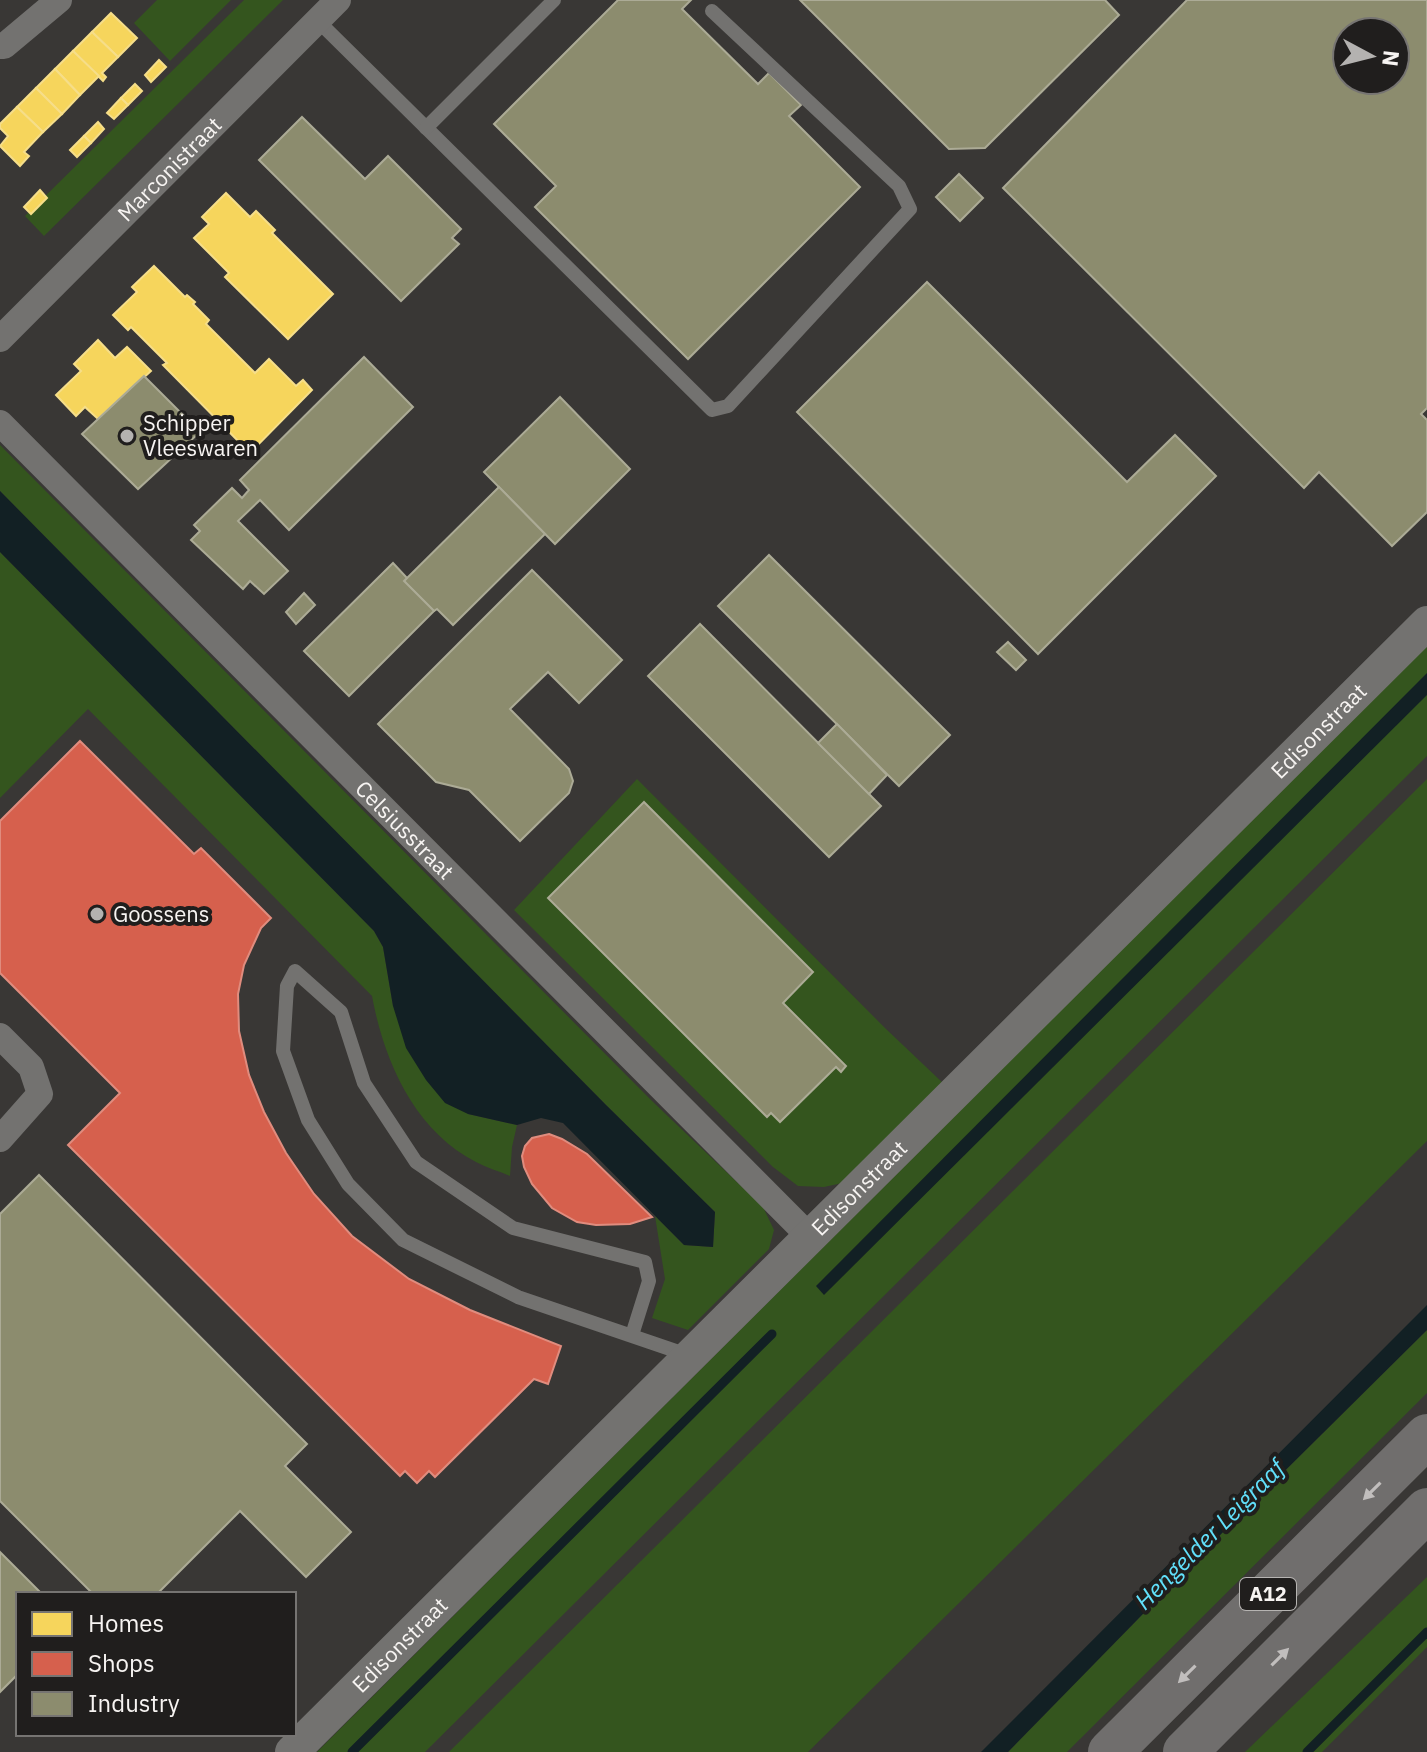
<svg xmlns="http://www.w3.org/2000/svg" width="1427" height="1752" viewBox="0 0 1427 1752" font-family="'IBM Plex Sans',sans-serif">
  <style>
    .green { fill: #34551e }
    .water { fill: #122024 }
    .homes { fill: #f6d55c; stroke: #f6de89; stroke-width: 2 }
    .shops { fill: #d6604d; stroke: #e08c7e; stroke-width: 2 }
    .industry { fill: #8c8c6e; stroke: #acab96; stroke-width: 2; fill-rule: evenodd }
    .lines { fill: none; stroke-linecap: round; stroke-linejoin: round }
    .stream { stroke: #122024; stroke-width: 9 }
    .service { stroke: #737270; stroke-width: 14 }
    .minor { stroke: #737270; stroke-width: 26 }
    .tertiary { stroke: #737270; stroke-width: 34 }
    .motorway { stroke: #706e6d; stroke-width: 44 }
    .oneway { fill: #c1bebd }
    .poi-dot { fill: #b4b2b0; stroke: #201e1d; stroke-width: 3 }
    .labels { text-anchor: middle; stroke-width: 8; stroke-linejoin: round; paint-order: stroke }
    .shield { fill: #201e1d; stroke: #b6b4b2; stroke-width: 2 }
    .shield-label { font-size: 20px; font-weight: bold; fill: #f7f4f2 }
    .street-label { font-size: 22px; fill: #f7f4f2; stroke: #201e1d }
    .poi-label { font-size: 22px; fill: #f7f4f2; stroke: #201e1d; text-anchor: start }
    .water-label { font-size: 24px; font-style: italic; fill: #61e0fb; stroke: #201e1d }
  </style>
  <rect width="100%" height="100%" fill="#393735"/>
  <g class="green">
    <polygon points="157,0 231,0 170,61 134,23"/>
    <polygon points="244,0 283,0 44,236 25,216"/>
    <polygon points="0,445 651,1100 763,1207 774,1230 769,1249 688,1330 652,1318 665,1279 655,1216 684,1245 713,1247 715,1212 606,1105 0,491"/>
    <path d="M 0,552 L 374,931 L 383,947 L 393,1006 L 468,1114 L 517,1125 L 512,1147 L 510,1176 C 499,1171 487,1168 476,1162 C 414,1130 384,1061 372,996 L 88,709 L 0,798 Z"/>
    <polygon points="1427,645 1427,756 425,1752 317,1752"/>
    <polygon points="637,779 885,1028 944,1084 847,1182 824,1187 798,1186 773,1167 514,910"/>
    <polygon points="1427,779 1427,1141 808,1752 449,1752"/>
    <polygon points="1427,1330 1427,1393 1067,1752 1008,1752 1225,1530"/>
    <polygon points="1427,1577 1427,1647 1322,1752 1245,1752"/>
  </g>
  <g class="water">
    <polygon points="0,491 606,1105 715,1212 713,1247 684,1245 563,1123 541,1118 517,1125 468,1114 445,1103 426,1080 406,1048 393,1006 383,947 374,931 0,552"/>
    <polygon points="1427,673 1427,695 824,1295 816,1286"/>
    <polygon points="1427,1305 1427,1330 1225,1530 1008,1752 981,1752"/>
  </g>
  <g class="homes">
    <polygon points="111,13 137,38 118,57 92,32"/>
    <polygon points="92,32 118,57 102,73 106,77 103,81 73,51"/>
    <polygon points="73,51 99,76 80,95 55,69"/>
    <polygon points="159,60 166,67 151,82 145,75"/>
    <polygon points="55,69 80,95 62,114 36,88"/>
    <polygon points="135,84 142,91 128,105 121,98"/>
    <polygon points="36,88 62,114 43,132 17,107"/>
    <polygon points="121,98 128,105 114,119 107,113"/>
    <polygon points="17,107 43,132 24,152 29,156 20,166 0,146 8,136 0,128 0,124"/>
    <polygon points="98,122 104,129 91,143 84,136"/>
    <polygon points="84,136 91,143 77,157 70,150"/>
    <polygon points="40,190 47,198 31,214 24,207"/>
    <polygon points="226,193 250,217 256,211 275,230 272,233 333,294 288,339 225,277 229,273 194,238 209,224 202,217"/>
    <polygon points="154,266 185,297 187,295 195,302 193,304 209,320 206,324 255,373 269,359 296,386 303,380 312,390 250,453 163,365 167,363 131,327 128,330 113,315 137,292 132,287"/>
    <polygon points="98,340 115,358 127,347 151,371 98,419 85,407 76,416 56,395 81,371 74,364"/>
  </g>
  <g class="shops">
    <polygon points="80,741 189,849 194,854 201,848 271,918 261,928 244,965 238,994 239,1031 249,1075 264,1112 286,1153 314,1194 352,1236 409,1279 470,1310 561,1346 548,1384 534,1379 435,1477 429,1471 417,1483 405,1471 400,1476 68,1145 120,1093 0,973 0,821"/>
    <polygon points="549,1134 562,1139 587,1154 652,1217 630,1224 596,1225 577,1222 552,1208 532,1184 524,1167 522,1156 525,1146 532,1138"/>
  </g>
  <g class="industry">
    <polygon points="618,0 691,0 682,9 758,84 769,73 801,105 789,116 860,187 688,359 535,207 556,186 494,124"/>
    <polygon points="800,0 1105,0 1119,15 985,148 949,149"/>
    <path d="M 1187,0 L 1427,0 L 1427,408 L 1421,414 L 1427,420 L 1427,512 L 1392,546 L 1319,472 L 1304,488 L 1003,188 ZM 1347,32 L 1395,32 L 1395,80 L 1347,80 Z"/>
    <polygon points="302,117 365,179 388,156 461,229 452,238 459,244 401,301 259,160"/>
    <polygon points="959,174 983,198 960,221 936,197"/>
    <polygon points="927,282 1127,482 1175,435 1216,476 1038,654 797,412"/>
    <polygon points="364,357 413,407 289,530 260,500 238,521 288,571 264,594 250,581 243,589 191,540 200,531 194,525 232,488 242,498 249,490 240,480"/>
    <polygon points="144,376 200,432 138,489 82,434"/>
    <polygon points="560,397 630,469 555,544 484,472"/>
    <polygon points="499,487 545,534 453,625 437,609 434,611 404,581"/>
    <polygon points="769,555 950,735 899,786 718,606"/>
    <polygon points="393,563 407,578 404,581 434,611 349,696 304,651"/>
    <polygon points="532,570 622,660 579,703 548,672 510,709 569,769 573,781 569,793 520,841 469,790 436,782 378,724"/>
    <polygon points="304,593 315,605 296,624 286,612"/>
    <polygon points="700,624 881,806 829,857 648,676"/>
    <polygon points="1008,642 1026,660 1016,670 997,652"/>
    <polygon points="837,724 887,775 869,794 818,743"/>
    <polygon points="644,802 813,972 783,1003 846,1066 841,1072 836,1067 780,1122 771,1113 767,1117 548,898"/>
    <polygon points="39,1175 307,1444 285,1466 351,1532 306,1577 240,1511 157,1594 93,1594 0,1501 0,1214"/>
    <polygon points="0,1552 42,1594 18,1594 18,1674 0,1692"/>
  </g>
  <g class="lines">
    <g class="stream">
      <polyline points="352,1752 772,1334"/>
      <polyline points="1307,1752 1427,1632"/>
    </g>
    <g class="service">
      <polyline points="318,21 712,410 728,406 910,209 899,186 712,11"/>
      <polyline points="426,128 554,0"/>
      <polyline points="632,1335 649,1281 645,1262 513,1228 416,1162 364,1083 341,1012 295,971 287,986 283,1051 308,1120 348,1184 403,1240 518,1297 688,1355"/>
    </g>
    <g class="minor">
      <polyline points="0,46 4,46 59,0"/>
      <path id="s1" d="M 0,339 L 338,0"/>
      <path id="s2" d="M 0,423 L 811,1238"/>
      <polyline points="0,1036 31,1067 40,1094 0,1139"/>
    </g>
    <path class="tertiary" id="s3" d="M 292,1752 L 1427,623"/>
    <g class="motorway">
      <polyline points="1110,1752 1427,1436"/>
      <polyline points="1185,1752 1427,1510"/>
    </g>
  </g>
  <defs><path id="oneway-solid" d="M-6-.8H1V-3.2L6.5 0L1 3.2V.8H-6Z" transform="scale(2)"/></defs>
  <g class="oneway">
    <use href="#oneway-solid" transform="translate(1372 1491) rotate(135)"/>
    <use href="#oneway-solid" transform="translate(1280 1657) rotate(-45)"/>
    <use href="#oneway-solid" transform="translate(1187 1674) rotate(135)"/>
  </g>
  <g class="poi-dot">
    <circle cx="127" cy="436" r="8"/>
    <circle cx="97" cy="914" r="8"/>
  </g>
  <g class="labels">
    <rect class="shield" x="1240" y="1578" width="56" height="32" rx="6"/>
    <g class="shield-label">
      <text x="1268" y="1601">A12</text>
    </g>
    <g class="street-label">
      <text dy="8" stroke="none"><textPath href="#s1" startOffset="240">Marconistraat</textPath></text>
      <text dy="8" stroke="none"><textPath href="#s3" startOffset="1448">Edisonstraat</textPath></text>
      <text dy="8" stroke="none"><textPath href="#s2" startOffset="574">Celsiusstraat</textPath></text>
      <text dy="8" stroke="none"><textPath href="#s3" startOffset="800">Edisonstraat</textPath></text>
      <text dy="8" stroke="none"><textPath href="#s3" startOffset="152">Edisonstraat</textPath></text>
    </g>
    <g class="poi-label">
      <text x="143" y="431">Schipper<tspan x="143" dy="25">Vleeswaren</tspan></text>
      <text x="113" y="922">Goossens</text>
    </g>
    <g class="water-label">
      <text transform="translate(1210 1535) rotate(-45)" y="8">Hengelder Leigraaf</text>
    </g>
  </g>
  <rect x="16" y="1592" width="280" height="144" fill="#201e1d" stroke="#767472" stroke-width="2"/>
  <rect x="32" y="1612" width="40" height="24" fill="#f6d55c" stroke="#767472" stroke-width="2"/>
  <text x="88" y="1632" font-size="24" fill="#f7f4f2">Homes</text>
  <rect x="32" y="1652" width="40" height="24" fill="#d6604d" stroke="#767472" stroke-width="2"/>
  <text x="88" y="1672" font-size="24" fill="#f7f4f2">Shops</text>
  <rect x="32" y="1692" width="40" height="24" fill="#8c8c6e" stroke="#767472" stroke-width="2"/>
  <text x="88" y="1712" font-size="24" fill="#f7f4f2">Industry</text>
  <g transform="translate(1371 56) rotate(97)"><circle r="38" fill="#201e1d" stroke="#767472" stroke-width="2"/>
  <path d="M0-6L14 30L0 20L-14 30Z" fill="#b4b2b0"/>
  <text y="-12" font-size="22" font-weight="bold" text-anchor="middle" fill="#f7f4f2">N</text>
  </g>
</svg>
